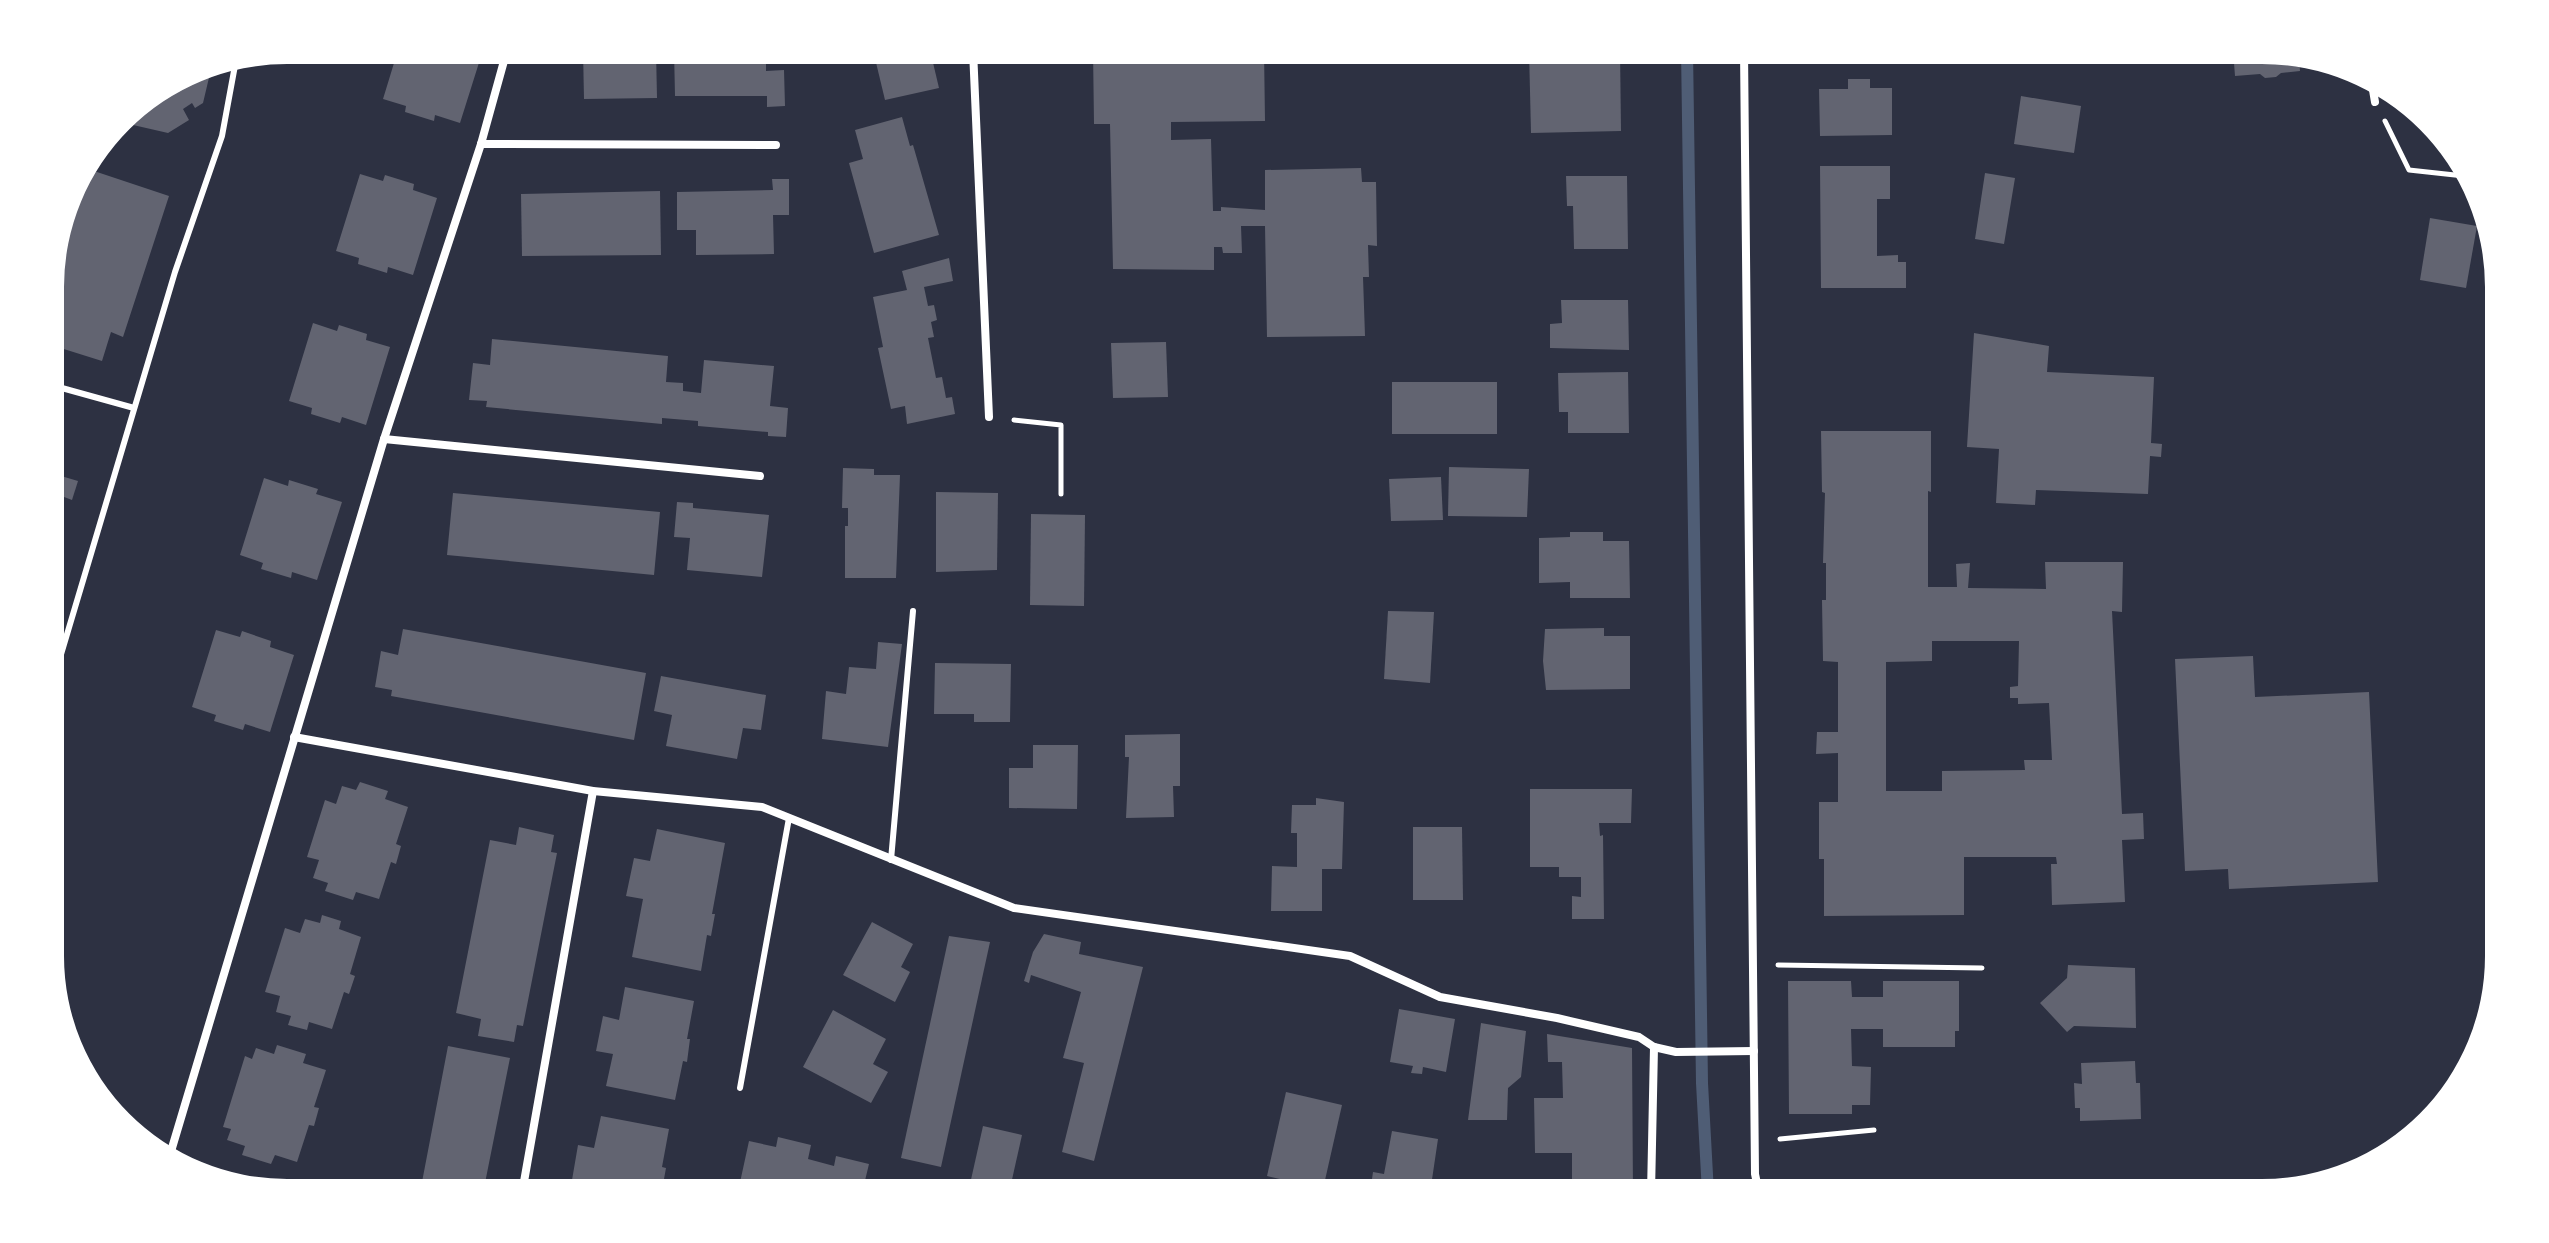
<svg xmlns="http://www.w3.org/2000/svg" width="2549" height="1243" viewBox="0 0 2549 1243" font-family="Quicksand,sans-serif">
  <style>
    .lines { fill: none; stroke-linecap: round; stroke-linejoin: round }
    .stream { stroke: #4f5d75; stroke-width: 12 }
    .building { fill: #626471; fill-rule: evenodd }
    .path { stroke: #fff; stroke-width: 5 }
    .service { stroke: #fff; stroke-width: 6 }
    .minor { stroke: #fff; stroke-width: 8 }
  </style>
  <rect width="100%" height="100%" fill="#2d3142"/>
  <g class="lines">
    <polyline class="stream" points="1687,50 1702,1083 1708,1193"/>
  </g>
  <g class="building">
    <polygon points="398,50 483,50 460,123 435,115 434,121 405,112 406,106 383,99"/>
    <polygon points="583,50 656,50 657,98 584,99"/>
    <polygon points="674,50 766,50 766,71 784,70 785,106 767,107 767,96 675,96"/>
    <polygon points="873,50 930,50 939,88 885,100"/>
    <polygon points="1093,50 1264,50 1265,121 1171,122 1171,140 1211,139 1213,211 1221,211 1221,207 1265,210 1265,170 1361,168 1362,182 1376,182 1377,246 1368,245 1369,277 1363,277 1365,336 1267,337 1265,226 1241,226 1242,253 1223,253 1222,247 1214,247 1214,270 1113,269 1110,124 1094,124"/>
    <polygon points="1529,50 1620,50 1621,131 1531,133"/>
    <polygon points="2233,50 2262,50 2299,59 2300,71 2281,73 2276,77 2265,78 2260,74 2235,76"/>
    <polygon points="212,65 203,103 195,108 192,103 183,109 189,120 168,133 120,122 130,109 197,68"/>
    <polygon points="1848,79 1870,79 1870,88 1892,88 1892,135 1820,136 1819,89 1848,89"/>
    <polygon points="2021,96 2081,106 2074,153 2014,144"/>
    <polygon points="902,117 910,146 913,145 939,235 874,253 849,163 863,159 855,130"/>
    <polygon points="1820,166 1890,166 1890,199 1877,199 1877,256 1898,255 1898,262 1906,262 1906,288 1821,288"/>
    <polygon points="85,168 169,196 123,337 111,332 102,361 51,345 51,271 75,182"/>
    <polygon points="1985,173 2015,178 2004,244 1975,239"/>
    <polygon points="360,174 383,181 385,175 414,184 413,190 437,198 413,275 388,267 387,273 358,264 359,258 336,251"/>
    <polygon points="1566,176 1627,176 1628,249 1574,249 1573,206 1567,206"/>
    <polygon points="772,179 789,179 789,215 773,215 774,254 696,255 696,230 677,230 677,192 773,190"/>
    <polygon points="660,191 661,255 522,256 521,194"/>
    <polygon points="2430,218 2477,226 2466,288 2420,280"/>
    <polygon points="949,258 953,281 924,287 928,306 934,305 937,320 931,322 934,337 928,338 936,378 942,377 946,398 952,397 955,414 907,424 905,406 891,409 878,348 883,347 873,297 907,290 902,271"/>
    <polygon points="1561,300 1628,300 1629,350 1550,348 1550,324 1562,323"/>
    <polygon points="313,323 337,331 339,325 367,334 366,340 390,347 366,425 342,417 340,423 311,414 312,408 289,401"/>
    <polygon points="1974,333 2049,346 2047,372 2154,377 2151,443 2162,444 2161,457 2150,456 2148,494 2036,490 2035,505 1996,503 1999,449 1967,447"/>
    <polygon points="492,339 668,356 666,382 683,383 683,391 701,393 704,360 774,366 770,406 788,408 786,437 768,436 768,432 698,426 698,421 662,418 662,424 486,407 487,401 469,400 473,363 490,365"/>
    <polygon points="1166,342 1168,397 1113,398 1111,343"/>
    <polygon points="1628,372 1629,433 1568,433 1568,412 1559,412 1558,373"/>
    <rect x="1392" y="382" width="105" height="52"/>
    <polygon points="51,431 63,435 52,473 51,473"/>
    <path d="M 1821,431 L 1931,431 L 1931,492 L 1928,491 L 1928,587 L 1957,587 L 1956,564 L 1970,563 L 1968,588 L 2046,589 L 2045,562 L 2123,562 L 2122,612 L 2112,611 L 2122,814 L 2143,813 L 2144,839 L 2122,840 L 2125,902 L 2052,905 L 2051,864 L 2057,864 L 2056,857 L 1964,857 L 1964,915 L 1824,916 L 1824,859 L 1819,859 L 1819,802 L 1838,802 L 1838,753 L 1816,754 L 1817,732 L 1838,732 L 1838,662 L 1823,661 L 1822,600 L 1826,600 L 1826,563 L 1823,563 L 1825,493 L 1822,492 ZM 1932,641 L 2019,641 L 2018,686 L 2010,687 L 2010,698 L 2018,698 L 2018,704 L 2049,703 L 2052,760 L 2024,760 L 2025,770 L 1942,771 L 1942,791 L 1886,791 L 1886,662 L 1932,661 Z"/>
    <polygon points="1449,467 1529,469 1527,517 1448,516"/>
    <polygon points="843,468 874,469 874,475 900,475 896,578 845,578 845,526 848,526 848,508 842,508"/>
    <polygon points="51,473 78,481 72,500 51,492"/>
    <polygon points="1441,477 1443,520 1391,521 1389,479"/>
    <polygon points="264,478 288,486 289,480 318,489 316,494 342,502 317,580 292,572 291,578 261,569 263,563 240,555"/>
    <polygon points="936,492 998,493 997,570 936,572"/>
    <polygon points="453,493 660,512 654,575 447,555"/>
    <polygon points="677,502 693,503 693,508 769,515 762,577 687,570 690,538 674,537"/>
    <polygon points="1031,514 1085,515 1084,606 1030,605"/>
    <polygon points="1570,532 1603,532 1603,541 1629,541 1630,598 1570,598 1570,582 1539,583 1539,538 1570,537"/>
    <polygon points="1388,611 1434,612 1430,683 1384,679"/>
    <polygon points="1604,628 1604,636 1630,636 1630,689 1546,690 1543,661 1545,629"/>
    <polygon points="403,629 646,673 634,740 391,696 392,690 375,687 381,651 398,655"/>
    <polygon points="216,630 240,637 242,631 271,641 270,647 294,655 270,732 245,724 243,730 214,721 216,715 192,707"/>
    <polygon points="878,642 902,644 888,747 822,739 826,691 846,694 849,667 876,669"/>
    <polygon points="2253,656 2255,697 2369,692 2378,882 2229,889 2228,869 2185,871 2175,659"/>
    <polygon points="935,663 1011,664 1010,722 974,722 974,714 934,714"/>
    <polygon points="661,676 766,695 761,730 743,728 737,759 666,746 672,715 654,711"/>
    <polygon points="1180,734 1180,786 1173,786 1174,817 1126,818 1129,757 1125,757 1125,735"/>
    <polygon points="1033,745 1078,745 1077,809 1009,808 1009,768 1033,768"/>
    <polygon points="360,782 388,791 385,799 408,807 396,844 401,846 396,864 391,862 379,899 356,892 353,900 325,891 328,883 313,878 319,860 307,857 325,800 336,804 342,786 356,790"/>
    <polygon points="1530,789 1632,789 1631,823 1599,823 1600,836 1603,835 1604,919 1572,919 1572,896 1581,897 1581,877 1559,877 1559,867 1530,867"/>
    <polygon points="1316,798 1344,802 1342,869 1322,869 1322,911 1271,911 1272,866 1297,867 1297,833 1291,833 1292,805 1316,805"/>
    <polygon points="519,827 554,835 551,852 557,853 523,1026 517,1025 514,1042 478,1036 481,1019 456,1013 490,840 516,845"/>
    <polygon points="1413,827 1462,827 1463,900 1413,900"/>
    <polygon points="657,829 725,843 712,914 715,914 711,936 707,935 701,971 632,957 643,899 626,896 634,858 650,861"/>
    <polygon points="322,915 341,921 339,929 361,937 350,974 355,976 349,994 344,992 332,1029 309,1022 307,1030 288,1025 291,1016 276,1012 280,996 265,992 285,928 300,933 305,919 320,923"/>
    <polygon points="872,922 913,944 901,967 910,972 895,1002 843,975"/>
    <polygon points="1044,934 1081,942 1079,954 1143,967 1094,1161 1062,1152 1084,1063 1063,1058 1081,992 1031,975 1029,983 1024,981 1033,952"/>
    <polygon points="949,936 990,942 941,1167 901,1158"/>
    <polygon points="2068,965 2135,968 2136,1028 2074,1026 2067,1032 2040,1003 2067,978"/>
    <polygon points="1788,981 1851,981 1852,997 1883,997 1883,981 1959,981 1959,1031 1955,1031 1955,1047 1883,1047 1883,1029 1851,1029 1852,1066 1871,1067 1870,1105 1852,1105 1852,1114 1789,1114"/>
    <polygon points="625,987 694,1001 687,1039 690,1039 687,1062 683,1061 675,1100 606,1086 613,1054 596,1051 603,1016 619,1020"/>
    <polygon points="1399,1009 1455,1019 1446,1072 1423,1067 1422,1074 1411,1073 1413,1066 1390,1062"/>
    <polygon points="833,1010 886,1039 873,1064 888,1072 871,1103 803,1067"/>
    <polygon points="1481,1023 1526,1031 1521,1077 1508,1088 1507,1120 1468,1120"/>
    <polygon points="1547,1034 1632,1048 1633,1193 1572,1193 1572,1153 1535,1153 1534,1098 1563,1098 1562,1062 1548,1062"/>
    <polygon points="277,1045 306,1054 303,1063 326,1070 314,1107 319,1108 314,1126 309,1125 297,1162 275,1155 271,1164 242,1155 245,1146 227,1140 231,1129 223,1127 245,1056 252,1059 256,1048 274,1054"/>
    <polygon points="448,1046 510,1058 483,1193 408,1193 411,1179 422,1182"/>
    <polygon points="2135,1061 2136,1083 2140,1083 2141,1119 2080,1121 2080,1108 2075,1108 2074,1083 2082,1084 2081,1063"/>
    <polygon points="1286,1092 1342,1105 1323,1189 1267,1176"/>
    <polygon points="601,1116 669,1129 662,1167 666,1168 662,1190 658,1189 657,1193 586,1193 588,1183 572,1180 578,1145 594,1148"/>
    <polygon points="983,1126 1022,1135 1009,1193 968,1193"/>
    <polygon points="1392,1131 1438,1139 1430,1193 1370,1193 1373,1172 1384,1174"/>
    <polygon points="778,1137 811,1145 808,1159 834,1166 836,1156 869,1164 862,1193 765,1193 739,1187 749,1141 776,1147"/>
    <polygon points="1834,1182 1836,1193 1817,1193 1815,1185"/>
  </g>
  <g class="lines">
    <g class="path">
      <polyline points="2385,121 2409,170 2464,176"/>
      <polyline points="1014,420 1061,425 1061,494"/>
      <polyline points="1778,965 1982,968"/>
      <polyline points="1780,1139 1874,1130"/>
    </g>
    <g class="service">
      <polyline points="51,385 134,408"/>
      <polyline points="51,688 175,272 222,136 236,60"/>
      <polyline points="891,860 913,611"/>
      <polyline points="740,1088 789,818"/>
    </g>
    <g class="minor">
      <polyline points="973,50 989,417"/>
      <polyline points="1744,50 1755,1174 1759,1193"/>
      <polyline points="2371,78 2375,102"/>
      <polyline points="481,144 776,145"/>
      <polyline points="384,439 760,476"/>
      <polyline points="294,737 593,791 762,807 1014,908 1350,956 1440,997 1557,1018 1639,1037 1654,1047 1676,1052 1754,1051"/>
      <polyline points="169,1158 384,439 481,144 507,50"/>
      <polyline points="522,1193 593,791"/>
      <polyline points="1651,1193 1654,1047"/>
    </g>
  </g>
  <path d="M0 0H2549V1243H0ZM287 64H2262A223 223 0 0 1 2485 287V956A223 223 0 0 1 2262 1179H287A223 223 0 0 1 64 956V287A223 223 0 0 1 287 64Z" fill="#fff" fill-rule="evenodd"/>
</svg>
